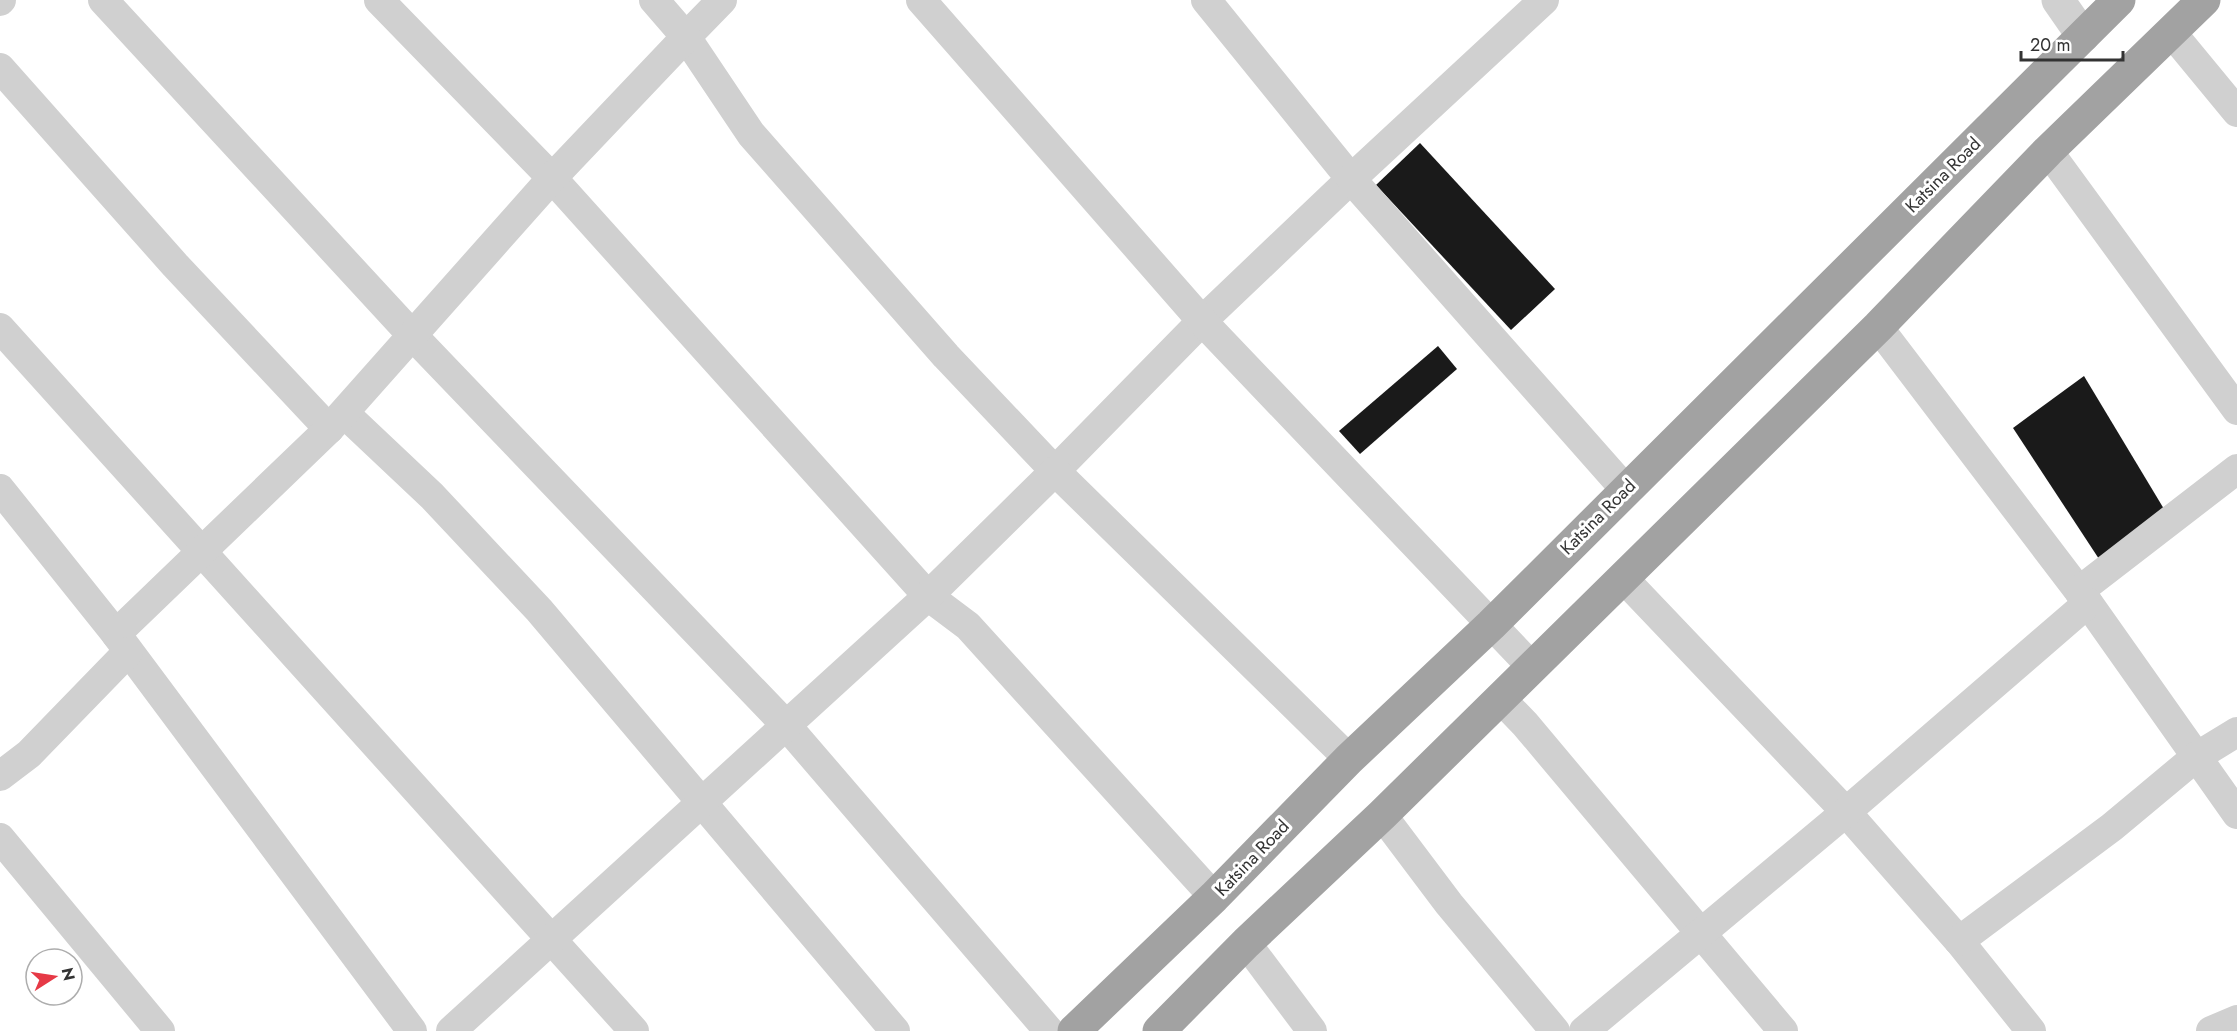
<svg xmlns="http://www.w3.org/2000/svg" width="2237" height="1031" viewBox="0 0 2237 1031" font-family="Jost,sans-serif">
  <style>
    .building { fill: #1a1a1a }
    .lines { fill: none; stroke-linecap: round; stroke-linejoin: round }
    .minor { stroke: #d0d0d0; stroke-width: 30 }
    .tertiary { stroke: #d0d0d0; stroke-width: 33 }
    .trunk { stroke: #a2a2a2; stroke-width: 33 }
    .labels { text-anchor: middle; stroke-width: 6; stroke-linejoin: round; paint-order: stroke }
    .street-label { font-size: 18px; fill: #333; stroke: #fff }
  </style>
  <rect width="100%" height="100%" fill="#fff"/>
  <g class="building">
    <polygon points="1420,143 1555,289 1511,330 1376,185"/>
    <polygon points="1438,346 1457,369 1360,454 1339,431"/>
    <polygon points="2084,376 2164,509 2101,562 2013,428"/>
  </g>
  <g class="lines">
    <g class="minor">
      <polyline points="103,0 413,336 785,724 1049,1031"/>
      <polyline points="379,0 552,178 928,596 968,626 1214,897"/>
      <polyline points="722,0 686,37 751,134 946,356 1055,471 1202,321 1351,179 1206,0"/>
      <polyline points="921,0 1202,321 1532,667"/>
      <polyline points="1544,0 1351,179 1625,489"/>
      <polyline points="0,1 1,0"/>
      <polyline points="2171,32 2237,112"/>
      <polyline points="0,68 175,265 329,429"/>
      <polyline points="2048,151 2237,410"/>
      <polyline points="1878,327 2088,603 2237,814"/>
      <polyline points="0,328 634,1031"/>
      <polyline points="344,413 432,496 539,610 895,1031"/>
      <polyline points="0,489 116,634 412,1031"/>
      <polyline points="1623,578 1846,812 1959,941 2031,1031"/>
      <polyline points="2079,591 2237,469"/>
      <polyline points="116,634 329,429 552,178 686,37 654,0"/>
      <polyline points="1500,698 1525,724 1783,1031"/>
      <polyline points="0,776 29,754 128,652"/>
      <polyline points="1382,815 1449,904 1555,1031"/>
      <polyline points="0,838 160,1031"/>
      <polyline points="1959,941 2112,827 2196,757 2237,732"/>
      <polyline points="1246,943 1312,1031"/>
      <polyline points="451,1031 928,596 1055,471 1349,759"/>
      <polyline points="1584,1031 1846,812 2088,603"/>
      <polyline points="2211,1031 2237,1020"/>
    </g>
    <polyline class="tertiary" points="2058,0 2083,36"/>
    <g class="trunk">
      <polyline points="1074,1031 1214,897 1349,759 1491,625 2119,0"/>
      <polyline points="1159,1031 1246,943 1382,815 1878,327 2048,151 2204,0"/>
    </g>
  </g>
  <g class="labels">
    <g class="street-label">
      <text transform="translate(1943 175) rotate(-45)" y="6">Katsina Road</text>
      <text transform="translate(1598 517) rotate(-45)" y="6">Katsina Road</text>
      <text transform="translate(1252 858) rotate(-46)" y="6">Katsina Road</text>
    </g>
  </g>
  <g transform="translate(54 977) rotate(78)"><circle r="28" fill="#ffffff" stroke="#adadad" stroke-width="1.5"/>
  <path d="M0-4.5L10 22L0 15L-10 22Z" fill="#e63946"/>
  <text y="-9" font-size="16" font-weight="bold" text-anchor="middle" fill="#333333">N</text>
  </g>
  <path d="M2021 51v9h102v-9" fill="none" stroke="#333333" stroke-width="3"/>
  <text x="2030" y="51" font-size="18" fill="#333333" stroke="#ffffff" stroke-width="4.5" paint-order="stroke">20 m</text>
</svg>
